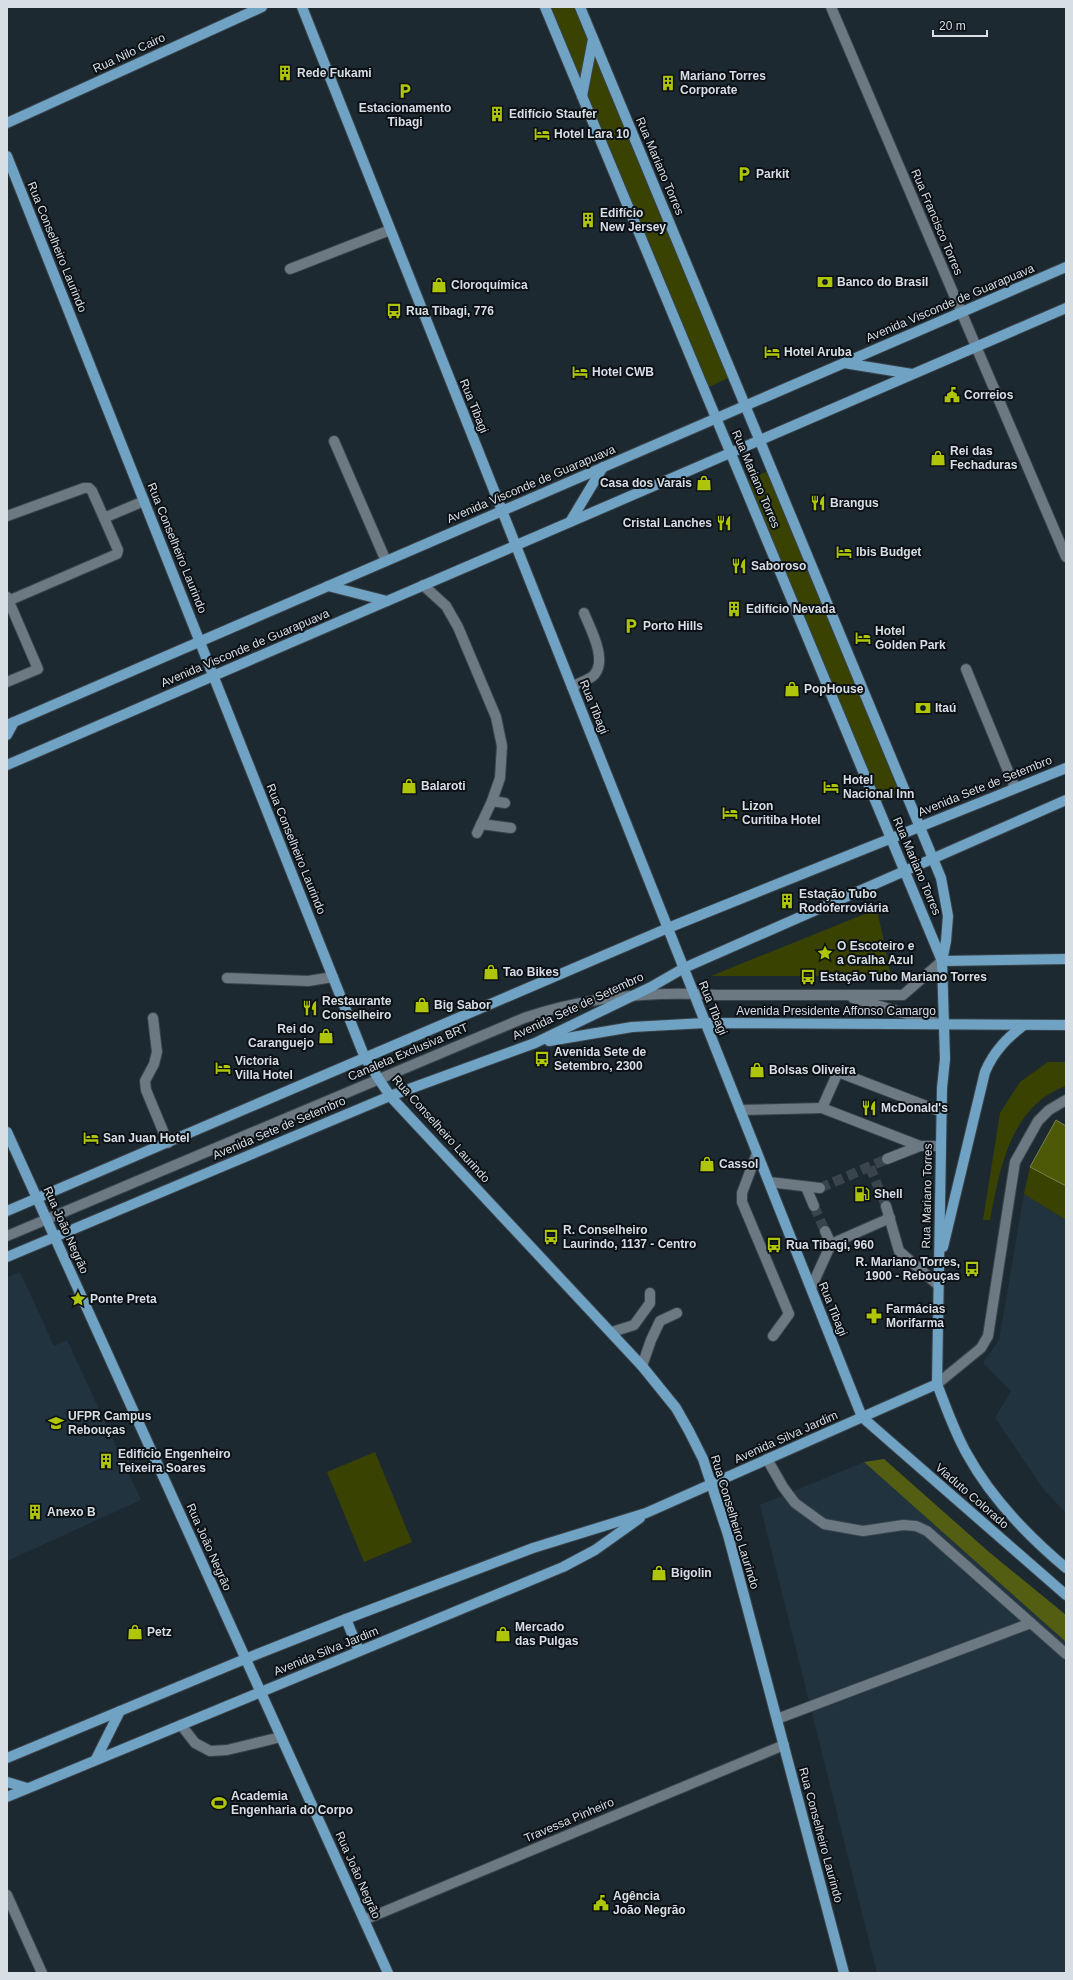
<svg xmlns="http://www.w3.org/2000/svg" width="1073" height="1980" viewBox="0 0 1073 1980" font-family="Helvetica,sans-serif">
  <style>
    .built { fill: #21333f }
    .green { fill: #394201 }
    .forest { fill: #535e12 }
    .water { fill: #4e5908; stroke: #77814a }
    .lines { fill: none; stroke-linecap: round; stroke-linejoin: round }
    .minor-tunnel { stroke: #39444c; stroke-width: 10; stroke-dasharray: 10 5; stroke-linecap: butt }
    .minor-casing { stroke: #39434a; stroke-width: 12 }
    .major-casing { stroke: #39434a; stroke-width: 12 }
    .minor { stroke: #6c7983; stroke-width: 10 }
    .major { stroke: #70a2c3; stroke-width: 10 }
    .labels { text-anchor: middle; stroke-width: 4; stroke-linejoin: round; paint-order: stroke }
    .street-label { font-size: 12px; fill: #d7dfe4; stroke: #0c1115 }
    .poi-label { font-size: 12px; font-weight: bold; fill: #d7dfe4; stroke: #0c1115; text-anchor: start }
  </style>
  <rect width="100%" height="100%" fill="#1d2931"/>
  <g class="built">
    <polygon points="1024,1194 1066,1220 1066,1513 1044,1490 995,1418 1011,1391 983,1363 999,1340"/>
    <polygon points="20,1272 54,1346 67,1340 141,1500 7,1561 7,1277"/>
    <polygon points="864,1462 1066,1642 1066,1973 877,1973 760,1505"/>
  </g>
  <g class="green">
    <polygon points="548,7 579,7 589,34 580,83"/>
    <polygon points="595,44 730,377 705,389 585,96"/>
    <polygon points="770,470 904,792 880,802 747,481"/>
    <polygon points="877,909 891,976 711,976"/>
    <path d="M 1048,1062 L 1066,1062 L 1066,1086 C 1010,1106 1000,1169 990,1220 L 983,1220 L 1000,1113 L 1020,1082 Z"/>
    <polygon points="1030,1167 1066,1186 1066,1220 1024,1194"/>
    <polygon points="375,1452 412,1542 364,1562 327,1472"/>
  </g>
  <polygon class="forest" points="884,1459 989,1552 1066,1615 1066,1642 864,1462"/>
  <polygon class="water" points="1056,1120 1066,1126 1066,1186 1030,1167"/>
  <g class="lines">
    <g class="minor-tunnel">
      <polyline points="870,1167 886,1206"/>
      <polyline points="820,1188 887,1159"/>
      <polyline points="814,1206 825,1231"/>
    </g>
    <defs>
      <g id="minor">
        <polyline points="831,7 1066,557"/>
        <polyline points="290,269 390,230"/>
        <polyline points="334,441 386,561"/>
        <polyline points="7,516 84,488 89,488 92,491 104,518 144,501"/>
        <polyline points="423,585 446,606 458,627 496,717 502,746 500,778 492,801 477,833"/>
        <polyline points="7,597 38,669 7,682"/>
        <polyline points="8,601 117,554 118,550 104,518"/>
        <polyline points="966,669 1015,788"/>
        <path d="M 572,687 C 578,683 589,680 594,675 C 608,660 590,628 584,613"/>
        <polyline points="492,801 505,803"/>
        <polyline points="481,824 511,828"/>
        <polyline points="227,978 308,981 333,977"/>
        <polyline points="853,998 937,1023"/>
        <polyline points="153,1018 157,1052 154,1064 145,1081 146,1090 168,1143"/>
        <polyline points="740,1110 822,1108"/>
        <polyline points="941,1146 920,1146 822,1108 838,1072 942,1112"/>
        <polyline points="757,1153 742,1193 742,1202 789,1314 773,1336"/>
        <polyline points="887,1159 920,1146"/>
        <polyline points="769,1182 820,1188"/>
        <polyline points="806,1187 814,1206"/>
        <polyline points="886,1206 899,1251 938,1285"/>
        <polyline points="825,1231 831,1244"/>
        <path d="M 7,1236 L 524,1018 C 586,997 651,991 716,995 L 903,995 L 942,961"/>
        <polyline points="811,1288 831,1244 890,1218"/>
        <polyline points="612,1332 634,1325 650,1303 650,1293"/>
        <polyline points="642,1366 651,1340 660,1321 677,1313"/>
        <polyline points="937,1384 981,1348 988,1336 1015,1162 1038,1121 1049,1110 1066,1100"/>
        <polyline points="767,1459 783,1487 795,1503 824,1524 863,1531 903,1525 916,1526 927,1531 1066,1654"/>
        <polyline points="777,1719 1031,1623"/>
        <polyline points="181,1725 195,1743 210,1751 227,1750 281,1737"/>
        <polyline points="7,1895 42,1973"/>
        <polyline points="364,1920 784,1745"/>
      </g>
      <g id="major">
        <polyline points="302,7 862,1417 1066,1595"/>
        <polyline points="545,7 942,961"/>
        <path d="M 580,7 L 941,878 L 948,916 L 946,941 L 942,961 L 945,1059 L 942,1088 L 937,1384 C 946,1407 954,1431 967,1454 C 991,1498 1028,1536 1066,1568"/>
        <polyline points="582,96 593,39"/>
        <polyline points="7,123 262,7"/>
        <polyline points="7,156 365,1058 390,1096 642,1366 676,1408 689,1431 703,1459 728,1535 844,1973"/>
        <polyline points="844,363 912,374"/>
        <polyline points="570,522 603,467"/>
        <polyline points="328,586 387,601"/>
        <polyline points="7,725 1066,267"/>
        <polyline points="7,735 14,722"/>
        <polyline points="7,765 1066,308"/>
        <polyline points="942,961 1066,959"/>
        <polyline points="549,1041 632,1027 705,1023 1066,1025"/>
        <polyline points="7,1132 388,1973"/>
        <polyline points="7,1211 668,928 1066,768"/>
        <path d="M 943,1247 L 985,1072 C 994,1051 1007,1038 1024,1025"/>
        <polyline points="7,1257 390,1096 535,1043 651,987 684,968 1066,800"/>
        <polyline points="346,1619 359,1651"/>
        <polyline points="7,1758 245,1659 346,1619 533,1548 646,1513 937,1384"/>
        <polyline points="96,1759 120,1711"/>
        <polyline points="7,1782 27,1788"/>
        <polyline points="7,1797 563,1567 595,1550 640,1518"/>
      </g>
    </defs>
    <use href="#minor" class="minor-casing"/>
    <use href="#major" class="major-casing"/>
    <use href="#minor" class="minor"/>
    <use href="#major" class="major"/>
  </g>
  <defs>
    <symbol id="building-bare" viewBox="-9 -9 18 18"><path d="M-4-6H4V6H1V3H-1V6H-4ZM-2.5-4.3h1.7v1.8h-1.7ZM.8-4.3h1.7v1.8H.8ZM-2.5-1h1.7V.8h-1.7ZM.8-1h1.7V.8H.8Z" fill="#aec509" stroke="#0c1115" stroke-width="2.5" paint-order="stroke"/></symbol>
    <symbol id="parking-bare" viewBox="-9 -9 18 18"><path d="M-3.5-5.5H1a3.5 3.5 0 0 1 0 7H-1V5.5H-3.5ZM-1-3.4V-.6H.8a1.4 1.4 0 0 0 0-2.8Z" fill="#aec509" stroke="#0c1115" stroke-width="2.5" paint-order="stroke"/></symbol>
    <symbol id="hotel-bare" viewBox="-9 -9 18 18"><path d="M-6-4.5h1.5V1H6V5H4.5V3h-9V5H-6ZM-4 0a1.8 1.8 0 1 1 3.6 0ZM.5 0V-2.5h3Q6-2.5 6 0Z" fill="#aec509" stroke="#0c1115" stroke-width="2.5" paint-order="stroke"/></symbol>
    <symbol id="bank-bare" viewBox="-9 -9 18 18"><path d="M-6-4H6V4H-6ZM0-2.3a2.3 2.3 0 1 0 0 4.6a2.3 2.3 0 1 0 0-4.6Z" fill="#aec509" stroke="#0c1115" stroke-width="2.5" paint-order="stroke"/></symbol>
    <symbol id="shop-bare" viewBox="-9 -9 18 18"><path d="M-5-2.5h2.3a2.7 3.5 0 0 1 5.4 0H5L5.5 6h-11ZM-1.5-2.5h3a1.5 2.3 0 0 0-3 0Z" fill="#aec509" stroke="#0c1115" stroke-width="2.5" paint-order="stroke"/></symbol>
    <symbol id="bus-bare" viewBox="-9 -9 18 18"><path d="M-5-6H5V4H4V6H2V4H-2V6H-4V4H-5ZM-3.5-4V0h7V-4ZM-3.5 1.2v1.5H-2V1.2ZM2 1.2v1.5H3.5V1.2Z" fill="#aec509" stroke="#0c1115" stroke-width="2.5" paint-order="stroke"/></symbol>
    <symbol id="civic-bare" viewBox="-9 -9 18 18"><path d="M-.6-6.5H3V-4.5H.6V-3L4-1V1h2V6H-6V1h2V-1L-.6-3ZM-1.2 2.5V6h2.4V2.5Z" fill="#aec509" stroke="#0c1115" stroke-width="2.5" paint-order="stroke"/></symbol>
    <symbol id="restaurant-bare" viewBox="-9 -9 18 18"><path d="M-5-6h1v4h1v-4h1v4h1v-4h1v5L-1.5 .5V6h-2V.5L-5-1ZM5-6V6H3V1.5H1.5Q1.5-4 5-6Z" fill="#aec509" stroke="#0c1115" stroke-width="2.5" paint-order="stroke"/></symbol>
    <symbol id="sight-bare" viewBox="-9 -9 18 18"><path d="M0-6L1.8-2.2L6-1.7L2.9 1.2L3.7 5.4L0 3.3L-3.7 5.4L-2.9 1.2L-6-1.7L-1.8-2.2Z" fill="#aec509" stroke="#0c1115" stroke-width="2.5" paint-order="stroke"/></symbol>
    <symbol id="fuel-bare" viewBox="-9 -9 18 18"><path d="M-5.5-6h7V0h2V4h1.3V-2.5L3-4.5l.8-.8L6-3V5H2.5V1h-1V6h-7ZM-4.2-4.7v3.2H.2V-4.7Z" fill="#aec509" stroke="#0c1115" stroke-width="2.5" paint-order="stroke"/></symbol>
    <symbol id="pharmacy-bare" viewBox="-9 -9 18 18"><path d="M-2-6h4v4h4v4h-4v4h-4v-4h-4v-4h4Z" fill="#aec509" stroke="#0c1115" stroke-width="2.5" paint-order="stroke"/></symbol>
    <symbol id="university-bare" viewBox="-9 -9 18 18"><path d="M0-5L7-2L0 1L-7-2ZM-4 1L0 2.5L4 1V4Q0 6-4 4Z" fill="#aec509" stroke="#0c1115" stroke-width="2.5" paint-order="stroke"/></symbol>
    <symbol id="stadium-bare" viewBox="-9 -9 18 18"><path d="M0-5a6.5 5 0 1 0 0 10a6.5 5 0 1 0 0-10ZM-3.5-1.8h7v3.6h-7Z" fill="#aec509" stroke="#0c1115" stroke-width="2.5" paint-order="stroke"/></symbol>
  </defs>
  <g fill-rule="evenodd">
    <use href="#building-bare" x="274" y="62" width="22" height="22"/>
    <use href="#building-bare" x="657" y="72" width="22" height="22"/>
    <use href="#parking-bare" x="394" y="80" width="22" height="22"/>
    <use href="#building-bare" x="486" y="103" width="22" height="22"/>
    <use href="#hotel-bare" x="531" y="123" width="22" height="22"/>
    <use href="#parking-bare" x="733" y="163" width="22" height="22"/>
    <use href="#building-bare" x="577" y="209" width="22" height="22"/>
    <use href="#bank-bare" x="814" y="271" width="22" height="22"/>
    <use href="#shop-bare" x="428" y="274" width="22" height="22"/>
    <use href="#bus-bare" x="383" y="300" width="22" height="22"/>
    <use href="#hotel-bare" x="761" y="341" width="22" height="22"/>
    <use href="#hotel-bare" x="569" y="361" width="22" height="22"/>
    <use href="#civic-bare" x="941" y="384" width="22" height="22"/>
    <use href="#shop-bare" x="927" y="447" width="22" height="22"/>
    <use href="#shop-bare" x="693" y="472" width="22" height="22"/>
    <use href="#restaurant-bare" x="807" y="492" width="22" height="22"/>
    <use href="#restaurant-bare" x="713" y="512" width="22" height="22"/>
    <use href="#hotel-bare" x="833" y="541" width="22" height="22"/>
    <use href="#restaurant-bare" x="728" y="555" width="22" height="22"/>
    <use href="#building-bare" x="723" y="598" width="22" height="22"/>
    <use href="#parking-bare" x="620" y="615" width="22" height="22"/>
    <use href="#hotel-bare" x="852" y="627" width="22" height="22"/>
    <use href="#shop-bare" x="781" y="678" width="22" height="22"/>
    <use href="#bank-bare" x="912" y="697" width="22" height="22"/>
    <use href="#shop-bare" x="398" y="775" width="22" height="22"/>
    <use href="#hotel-bare" x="820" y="776" width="22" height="22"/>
    <use href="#hotel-bare" x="719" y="802" width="22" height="22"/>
    <use href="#building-bare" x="776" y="890" width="22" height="22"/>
    <use href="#sight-bare" x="814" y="942" width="22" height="22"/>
    <use href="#shop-bare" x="480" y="961" width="22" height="22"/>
    <use href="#bus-bare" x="797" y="966" width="22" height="22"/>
    <use href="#shop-bare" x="411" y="994" width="22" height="22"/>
    <use href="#restaurant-bare" x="299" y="997" width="22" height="22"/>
    <use href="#shop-bare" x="315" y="1025" width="22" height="22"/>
    <use href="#bus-bare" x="531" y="1048" width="22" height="22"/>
    <use href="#hotel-bare" x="212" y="1057" width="22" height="22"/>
    <use href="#shop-bare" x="746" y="1059" width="22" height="22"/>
    <use href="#restaurant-bare" x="858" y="1097" width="22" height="22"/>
    <use href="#hotel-bare" x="80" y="1127" width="22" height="22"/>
    <use href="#shop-bare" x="696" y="1153" width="22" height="22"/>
    <use href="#fuel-bare" x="851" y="1183" width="22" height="22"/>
    <use href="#bus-bare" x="540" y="1226" width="22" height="22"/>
    <use href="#bus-bare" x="763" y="1234" width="22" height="22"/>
    <use href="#bus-bare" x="961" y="1258" width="22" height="22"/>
    <use href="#sight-bare" x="67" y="1288" width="22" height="22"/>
    <use href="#pharmacy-bare" x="863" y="1305" width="22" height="22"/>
    <use href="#university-bare" x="45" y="1412" width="22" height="22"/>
    <use href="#building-bare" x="95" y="1450" width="22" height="22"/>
    <use href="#building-bare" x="24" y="1501" width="22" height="22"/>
    <use href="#shop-bare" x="648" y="1562" width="22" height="22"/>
    <use href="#shop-bare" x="124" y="1621" width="22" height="22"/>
    <use href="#shop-bare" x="492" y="1623" width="22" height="22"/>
    <use href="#stadium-bare" x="208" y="1792" width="22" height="22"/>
    <use href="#civic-bare" x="590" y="1892" width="22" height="22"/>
  </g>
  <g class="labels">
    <g class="street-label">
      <text transform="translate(129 53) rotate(-25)" y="4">Rua Nilo Cairo</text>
      <text transform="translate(660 166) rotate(67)" y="4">Rua Mariano Torres</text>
      <text transform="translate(937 222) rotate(67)" y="4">Rua Francisco Torres</text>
      <text transform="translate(57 247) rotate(68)" y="4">Rua Conselheiro Laurindo</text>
      <text transform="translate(950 303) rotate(-23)" y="4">Avenida Visconde de Guarapuava</text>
      <text transform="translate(474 406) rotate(68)" y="4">Rua Tibagi</text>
      <text transform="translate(756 479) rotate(67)" y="4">Rua Mariano Torres</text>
      <text transform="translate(531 484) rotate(-23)" y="4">Avenida Visconde de Guarapuava</text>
      <text transform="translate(177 548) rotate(68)" y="4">Rua Conselheiro Laurindo</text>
      <text transform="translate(245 648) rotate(-23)" y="4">Avenida Visconde de Guarapuava</text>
      <text transform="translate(594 707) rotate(68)" y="4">Rua Tibagi</text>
      <text transform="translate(985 786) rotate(-22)" y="4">Avenida Sete de Setembro</text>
      <text transform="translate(296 849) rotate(68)" y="4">Rua Conselheiro Laurindo</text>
      <text transform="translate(917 866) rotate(67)" y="4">Rua Mariano Torres</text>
      <text transform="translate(578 1006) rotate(-25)" y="4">Avenida Sete de Setembro</text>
      <text transform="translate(713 1008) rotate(68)" y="4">Rua Tibagi</text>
      <text x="836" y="1015">Avenida Presidente Affonso Camargo</text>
      <text transform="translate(408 1052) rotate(-23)" y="4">Canaleta Exclusiva BRT</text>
      <text transform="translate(279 1128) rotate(-23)" y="4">Avenida Sete de Setembro</text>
      <text transform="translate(441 1129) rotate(48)" y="4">Rua Conselheiro Laurindo</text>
      <text transform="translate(927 1196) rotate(-89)" y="4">Rua Mariano Torres</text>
      <text transform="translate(66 1230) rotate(66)" y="4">Rua João Negrão</text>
      <text transform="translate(833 1309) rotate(68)" y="4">Rua Tibagi</text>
      <text transform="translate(786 1437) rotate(-24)" y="4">Avenida Silva Jardim</text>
      <text transform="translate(972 1496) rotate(41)" y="4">Viaduto Colorado</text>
      <text transform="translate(735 1522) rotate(73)" y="4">Rua Conselheiro Laurindo</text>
      <text transform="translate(209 1547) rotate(66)" y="4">Rua João Negrão</text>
      <text transform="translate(326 1651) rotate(-22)" y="4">Avenida Silva Jardim</text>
      <text transform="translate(569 1820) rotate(-23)" y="4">Travessa Pinheiro</text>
      <text transform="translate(821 1835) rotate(75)" y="4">Rua Conselheiro Laurindo</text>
      <text transform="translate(358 1875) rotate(66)" y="4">Rua João Negrão</text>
    </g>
    <g class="poi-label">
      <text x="297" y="77">Rede Fukami</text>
      <text x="680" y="80">Mariano Torres<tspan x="680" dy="14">Corporate</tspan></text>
      <text x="405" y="112" text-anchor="middle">Estacionamento<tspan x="405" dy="14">Tibagi</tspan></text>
      <text x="509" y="118">Edifício Staufer</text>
      <text x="554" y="138">Hotel Lara 10</text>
      <text x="756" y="178">Parkit</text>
      <text x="600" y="217">Edifício<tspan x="600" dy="14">New Jersey</tspan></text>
      <text x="837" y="286">Banco do Brasil</text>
      <text x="451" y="289">Cloroquímica</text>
      <text x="406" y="315">Rua Tibagi, 776</text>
      <text x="784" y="356">Hotel Aruba</text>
      <text x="592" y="376">Hotel CWB</text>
      <text x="964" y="399">Correios</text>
      <text x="950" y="455">Rei das<tspan x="950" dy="14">Fechaduras</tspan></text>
      <text x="692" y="487" text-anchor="end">Casa dos Varais</text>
      <text x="830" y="507">Brangus</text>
      <text x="712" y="527" text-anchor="end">Cristal Lanches</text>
      <text x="856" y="556">Ibis Budget</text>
      <text x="751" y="570">Saboroso</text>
      <text x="746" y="613">Edifício Nevada</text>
      <text x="643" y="630">Porto Hills</text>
      <text x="875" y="635">Hotel<tspan x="875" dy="14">Golden Park</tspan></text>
      <text x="804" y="693">PopHouse</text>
      <text x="935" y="712">Itaú</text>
      <text x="843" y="784">Hotel<tspan x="843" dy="14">Nacional Inn</tspan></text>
      <text x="421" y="790">Balaroti</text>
      <text x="742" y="810">Lizon<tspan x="742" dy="14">Curitiba Hotel</tspan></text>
      <text x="799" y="898">Estação Tubo<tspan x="799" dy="14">Rodoferroviária</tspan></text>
      <text x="837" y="950">O Escoteiro e<tspan x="837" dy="14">a Gralha Azul</tspan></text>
      <text x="503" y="976">Tao Bikes</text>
      <text x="820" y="981">Estação Tubo Mariano Torres</text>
      <text x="322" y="1005">Restaurante<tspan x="322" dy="14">Conselheiro</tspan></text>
      <text x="434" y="1009">Big Sabor</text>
      <text x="314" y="1033" text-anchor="end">Rei do<tspan x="314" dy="14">Caranguejo</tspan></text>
      <text x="554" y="1056">Avenida Sete de<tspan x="554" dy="14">Setembro, 2300</tspan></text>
      <text x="235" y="1065">Victoria<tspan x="235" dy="14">Villa Hotel</tspan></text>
      <text x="769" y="1074">Bolsas Oliveira</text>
      <text x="881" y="1112">McDonald's</text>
      <text x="103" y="1142">San Juan Hotel</text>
      <text x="719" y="1168">Cassol</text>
      <text x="874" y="1198">Shell</text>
      <text x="563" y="1234">R. Conselheiro<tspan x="563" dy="14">Laurindo, 1137 - Centro</tspan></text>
      <text x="786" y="1249">Rua Tibagi, 960</text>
      <text x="960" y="1266" text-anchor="end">R. Mariano Torres,<tspan x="960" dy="14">1900 - Rebouças</tspan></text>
      <text x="90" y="1303">Ponte Preta</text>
      <text x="886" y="1313">Farmácias<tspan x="886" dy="14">Morifarma</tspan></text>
      <text x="68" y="1420">UFPR Campus<tspan x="68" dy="14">Rebouças</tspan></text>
      <text x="118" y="1458">Edifício Engenheiro<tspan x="118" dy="14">Teixeira Soares</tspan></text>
      <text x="47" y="1516">Anexo B</text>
      <text x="671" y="1577">Bigolin</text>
      <text x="515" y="1631">Mercado<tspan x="515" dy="14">das Pulgas</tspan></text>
      <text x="147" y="1636">Petz</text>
      <text x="231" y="1800">Academia<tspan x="231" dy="14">Engenharia do Corpo</tspan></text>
      <text x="613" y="1900">Agência<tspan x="613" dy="14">João Negrão</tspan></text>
    </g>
  </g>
  <rect width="1073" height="1980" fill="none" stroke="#d7dfe4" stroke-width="16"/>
  <path d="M933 30v6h54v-6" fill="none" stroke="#d7dfe4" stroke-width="2"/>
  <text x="939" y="30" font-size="12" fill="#d7dfe4" stroke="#0c1115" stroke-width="3" paint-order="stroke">20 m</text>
</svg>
